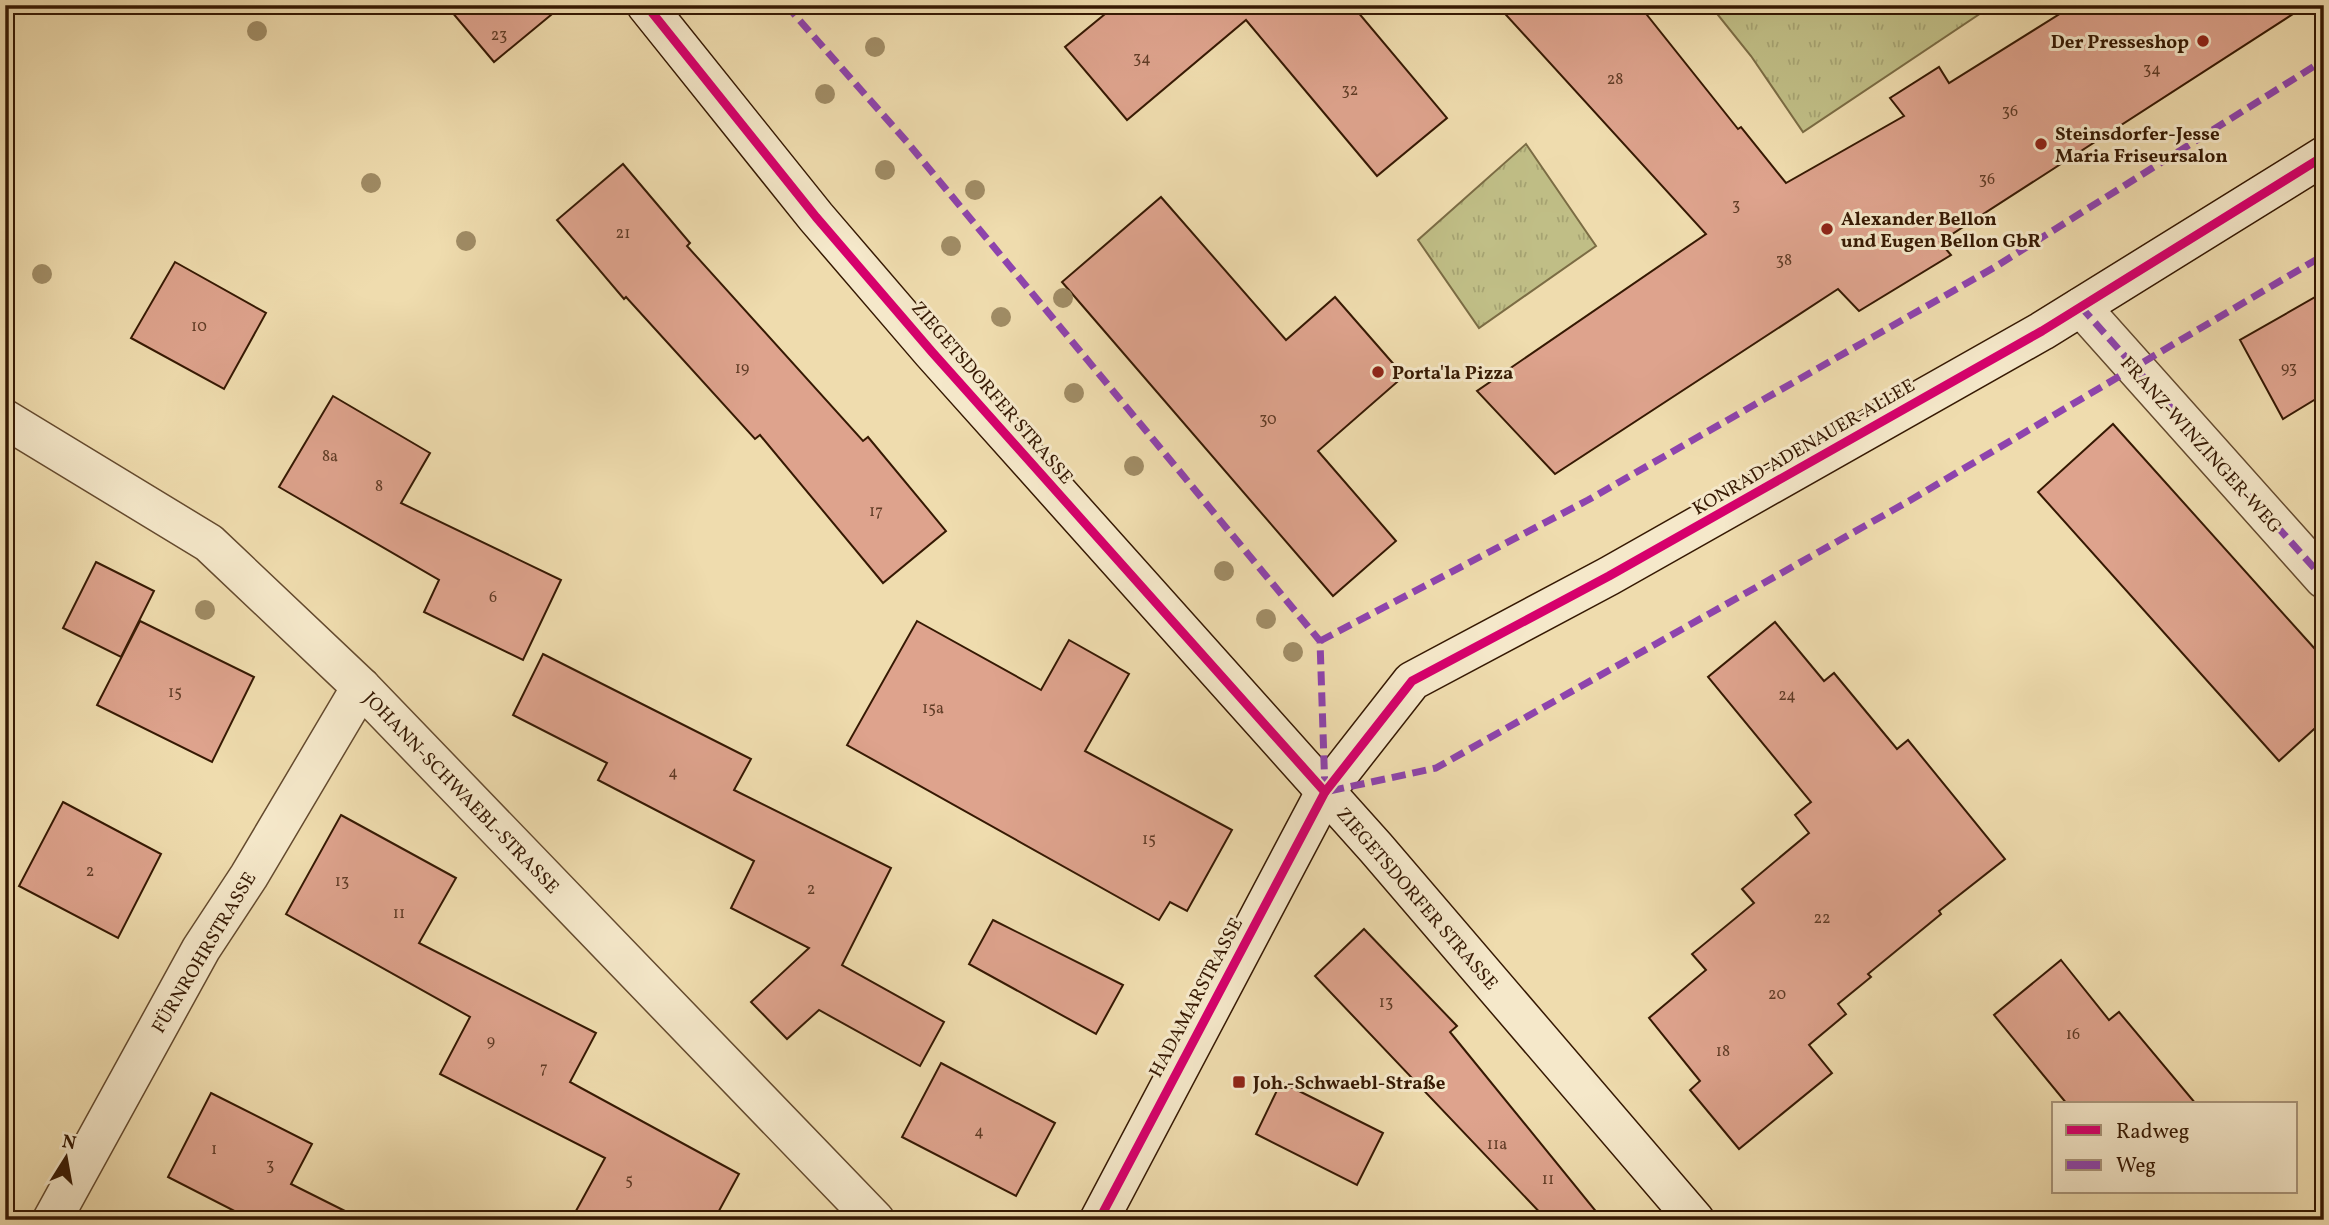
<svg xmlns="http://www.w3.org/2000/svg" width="2329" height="1225" viewBox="0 0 2329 1225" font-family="Vollkorn,serif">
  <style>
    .park { fill: url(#park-tufts); stroke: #7b6c44; stroke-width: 2 }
    .building { fill: #dea38d; stroke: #361903; stroke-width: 2 }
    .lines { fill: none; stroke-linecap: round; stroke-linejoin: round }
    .street-casing { stroke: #644a2e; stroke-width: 41 }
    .secondary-casing { stroke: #361903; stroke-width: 41 }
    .street { stroke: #f5e8ca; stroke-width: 38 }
    .secondary { stroke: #f5e8ca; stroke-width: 38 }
    .quiet { stroke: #8e44ad; stroke-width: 7; stroke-dasharray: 14 7; stroke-linecap: butt }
    .cycleway-casing { stroke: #f5e8ca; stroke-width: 13 }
    .cycleway { stroke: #d6006c; stroke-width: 9 }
    .tree { fill: #a08c65 }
    .poi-dot { fill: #8f2418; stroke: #f5e8ca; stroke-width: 2.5 }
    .labels { text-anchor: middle; stroke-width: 6; stroke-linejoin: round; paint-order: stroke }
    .number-label { font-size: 16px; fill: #603c26 }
    .poi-label { font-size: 19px; font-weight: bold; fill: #361903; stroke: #f5e8ca; text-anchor: start }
    .street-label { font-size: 19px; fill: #361903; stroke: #f5e8ca }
  </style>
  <defs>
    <pattern id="park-tufts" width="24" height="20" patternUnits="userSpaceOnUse" patternTransform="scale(1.75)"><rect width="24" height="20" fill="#c0be86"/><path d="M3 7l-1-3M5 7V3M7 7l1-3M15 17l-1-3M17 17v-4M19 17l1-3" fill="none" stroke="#a6a372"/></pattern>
  </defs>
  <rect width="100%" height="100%" fill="#efdcae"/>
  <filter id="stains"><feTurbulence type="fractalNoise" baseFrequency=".00286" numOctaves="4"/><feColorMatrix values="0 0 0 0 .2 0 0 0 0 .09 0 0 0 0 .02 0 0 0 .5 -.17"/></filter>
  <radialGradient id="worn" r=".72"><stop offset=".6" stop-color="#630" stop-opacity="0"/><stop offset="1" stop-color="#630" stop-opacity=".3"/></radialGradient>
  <g class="park">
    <polygon points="1710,5 1993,5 1803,132 1751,56"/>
    <polygon points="1526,144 1596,246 1479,328 1418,240"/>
  </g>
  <g class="building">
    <polygon points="446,5 563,5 494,62"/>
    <polygon points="1116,5 1352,5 1447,118 1377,176 1246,20 1127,120 1065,47"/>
    <polygon points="1497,5 1639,5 1738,129 1741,127 1786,183 1904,116 1890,98 1939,67 1949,83 2074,5 2307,5 1940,242 1951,255 1859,311 1838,289 1555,474 1477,391 1706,234"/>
    <polygon points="623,164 690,243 687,246 863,441 868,437 946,531 883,583 760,435 755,439 626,297 624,299 557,220"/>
    <polygon points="1161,197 1286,340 1335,297 1404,376 1318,451 1396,541 1333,596 1062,282"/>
    <polygon points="175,262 266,313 224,389 131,338"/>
    <polygon points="2324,292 2324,394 2283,419 2240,340"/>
    <polygon points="333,396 430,453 401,503 561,580 523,660 424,612 439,580 279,487"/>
    <polygon points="2113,424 2324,659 2324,720 2279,761 2038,492"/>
    <polygon points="96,562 154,591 121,657 63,628"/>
    <polygon points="140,621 254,677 212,762 97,705"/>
    <polygon points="917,621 1041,690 1069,640 1129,674 1085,751 1232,830 1187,911 1170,902 1159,920 847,745"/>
    <polygon points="1775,622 1824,681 1834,673 1897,749 1908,740 2005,859 1939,911 1941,914 1868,974 1871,977 1838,1004 1846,1014 1809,1045 1832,1073 1739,1149 1690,1090 1700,1081 1649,1018 1706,970 1692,954 1754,903 1742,889 1809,833 1795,815 1811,802 1708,677"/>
    <polygon points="543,654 751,759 734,790 891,868 842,965 944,1022 920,1066 819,1010 787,1039 751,1002 809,948 731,908 754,861 598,780 607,763 513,715"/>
    <polygon points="63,802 161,854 118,938 19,886"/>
    <polygon points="341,815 456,878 419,943 596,1033 570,1082 739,1174 714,1220 571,1220 605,1158 440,1074 470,1017 286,914"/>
    <polygon points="993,920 1123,985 1096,1034 969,964"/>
    <polygon points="1364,929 1457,1026 1450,1032 1603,1220 1547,1220 1315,976"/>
    <polygon points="2061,960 2109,1020 2119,1012 2196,1104 2067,1104 1994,1015"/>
    <polygon points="941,1063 1055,1123 1016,1196 902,1137"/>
    <polygon points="1281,1082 1383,1133 1357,1185 1256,1134"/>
    <polygon points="211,1093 312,1144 291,1184 363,1220 252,1220 168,1177"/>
  </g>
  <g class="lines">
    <defs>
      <g id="street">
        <polyline points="2081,307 2324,579"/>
        <polyline points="5,419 209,543 361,687 875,1220"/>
        <polyline points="52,1220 201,949 249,876 361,687"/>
      </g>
      <g id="secondary">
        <polyline points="646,5 816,217 932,352 1376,848 1695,1220"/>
        <polyline points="1099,1220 1325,792 1412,681 1609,576 2042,331 2324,156"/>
      </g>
    </defs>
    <use href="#street" class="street-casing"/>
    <use href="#secondary" class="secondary-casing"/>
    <use href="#street" class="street"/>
    <use href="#secondary" class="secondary"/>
    <g class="quiet">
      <polyline points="786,5 907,142 1320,641 1325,792 1436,768 1909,501 2324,255"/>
      <polyline points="2081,307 2324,579"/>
      <polyline points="1320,641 1588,500 1995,267 2324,60"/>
    </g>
    <defs>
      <g id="cycleway">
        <polyline points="646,5 816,217 932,352 1325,792"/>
        <polyline points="1099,1220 1325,792 1412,681 1609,576 2042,331 2324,156"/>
      </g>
    </defs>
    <use href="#cycleway" class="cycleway-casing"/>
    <use href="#cycleway" class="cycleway"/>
  </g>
  <g class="tree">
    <circle cx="257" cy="31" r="10"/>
    <circle cx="875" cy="47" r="10"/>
    <circle cx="825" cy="94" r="10"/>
    <circle cx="885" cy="170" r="10"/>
    <circle cx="371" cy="183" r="10"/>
    <circle cx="975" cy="190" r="10"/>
    <circle cx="466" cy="241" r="10"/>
    <circle cx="951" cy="246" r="10"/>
    <circle cx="42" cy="274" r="10"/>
    <circle cx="1063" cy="298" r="10"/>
    <circle cx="1001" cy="317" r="10"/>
    <circle cx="1074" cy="393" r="10"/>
    <circle cx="1134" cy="466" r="10"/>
    <circle cx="1224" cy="571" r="10"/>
    <circle cx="205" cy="610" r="10"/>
    <circle cx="1266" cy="619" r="10"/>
    <circle cx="1293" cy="652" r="10"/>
  </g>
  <g class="poi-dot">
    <circle cx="2203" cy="41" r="7"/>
    <circle cx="2041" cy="144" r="7"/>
    <circle cx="1827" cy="229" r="7"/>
    <circle cx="1378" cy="372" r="7"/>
    <rect x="1232" y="1075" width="14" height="14" rx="3.5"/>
  </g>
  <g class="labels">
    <g class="number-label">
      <text x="499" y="40">23</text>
      <text x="1142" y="63">34</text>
      <text x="2152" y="74">34</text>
      <text x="1615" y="84">28</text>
      <text x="1350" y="95">32</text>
      <text x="2010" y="116">36</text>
      <text x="1987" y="184">36</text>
      <text x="1736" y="210">3</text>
      <text x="623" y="238">21</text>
      <text x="1784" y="265">38</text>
      <text x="199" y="331">10</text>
      <text x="742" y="373">19</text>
      <text x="2289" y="373">93</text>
      <text x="1268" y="424">30</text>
      <text x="330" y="461">8a</text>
      <text x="379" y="491">8</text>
      <text x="876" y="516">17</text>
      <text x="493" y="602">6</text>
      <text x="175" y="697">15</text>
      <text x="1787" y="700">24</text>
      <text x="933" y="713">15a</text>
      <text x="673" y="777">4</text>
      <text x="1149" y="844">15</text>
      <text x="90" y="876">2</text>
      <text x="342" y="886">13</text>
      <text x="811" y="894">2</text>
      <text x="399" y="918">11</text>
      <text x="1822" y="923">22</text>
      <text x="1777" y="999">20</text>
      <text x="1386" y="1007">13</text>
      <text x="2073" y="1039">16</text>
      <text x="491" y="1046">9</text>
      <text x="1723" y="1056">18</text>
      <text x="544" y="1073">7</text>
      <text x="979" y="1136">4</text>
      <text x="1497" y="1149">11a</text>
      <text x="214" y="1154">1</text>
      <text x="270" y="1170">3</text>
      <text x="1548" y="1184">11</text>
      <text x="629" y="1185">5</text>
    </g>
    <g class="poi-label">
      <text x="2189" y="48" text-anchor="end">Der Presseshop</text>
      <text x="2055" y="140">Steinsdorfer-Jesse<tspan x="2055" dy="22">Maria Friseursalon</tspan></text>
      <text x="1841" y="225">Alexander Bellon<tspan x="1841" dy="22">und Eugen Bellon GbR</tspan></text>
      <text x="1392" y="379">Porta'la Pizza</text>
      <text x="1253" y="1089">Joh.-Schwaebl-Straße</text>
    </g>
    <g class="street-label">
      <text transform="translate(993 392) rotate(49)" y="7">ZIEGETSDORFER STRASSE</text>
      <text transform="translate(2202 444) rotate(48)" y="7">FRANZ-WINZINGER-WEG</text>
      <text transform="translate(1803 446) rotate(-30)" y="7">KONRAD-ADENAUER-ALLEE</text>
      <text transform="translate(462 792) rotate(46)" y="7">JOHANN-SCHWAEBL-STRASSE</text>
      <text transform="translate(1418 898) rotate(49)" y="7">ZIEGETSDORFER STRASSE</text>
      <text transform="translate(203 952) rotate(-59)" y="7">FÜRNROHRSTRASSE</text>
      <text transform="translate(1195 997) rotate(-62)" y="7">HADAMARSTRASSE</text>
    </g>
  </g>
  <rect width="2329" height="1225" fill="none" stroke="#efdcae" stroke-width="28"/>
  <rect x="7" y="7" width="2315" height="1211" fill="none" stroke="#361903" stroke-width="3.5"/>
  <rect x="14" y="14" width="2301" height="1197" fill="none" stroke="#361903" stroke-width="2"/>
  <rect x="2052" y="1102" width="245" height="91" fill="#f5e8ca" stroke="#a9957a" stroke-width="2"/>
  <rect x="2066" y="1125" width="35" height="10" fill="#d6006c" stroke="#a9957a" stroke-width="2"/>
  <text x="2116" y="1138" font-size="21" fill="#361903">Radweg</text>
  <rect x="2066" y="1160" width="35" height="10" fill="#8e44ad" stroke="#a9957a" stroke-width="2"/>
  <text x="2116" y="1172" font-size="21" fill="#361903">Weg</text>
  <g transform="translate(66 1158) rotate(11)" stroke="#f5e8ca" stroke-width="5" paint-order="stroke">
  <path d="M0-5L12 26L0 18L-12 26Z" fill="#361903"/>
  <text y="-10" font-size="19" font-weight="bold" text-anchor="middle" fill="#361903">N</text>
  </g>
  <rect width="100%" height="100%" filter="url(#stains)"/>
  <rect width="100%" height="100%" fill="url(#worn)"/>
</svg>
